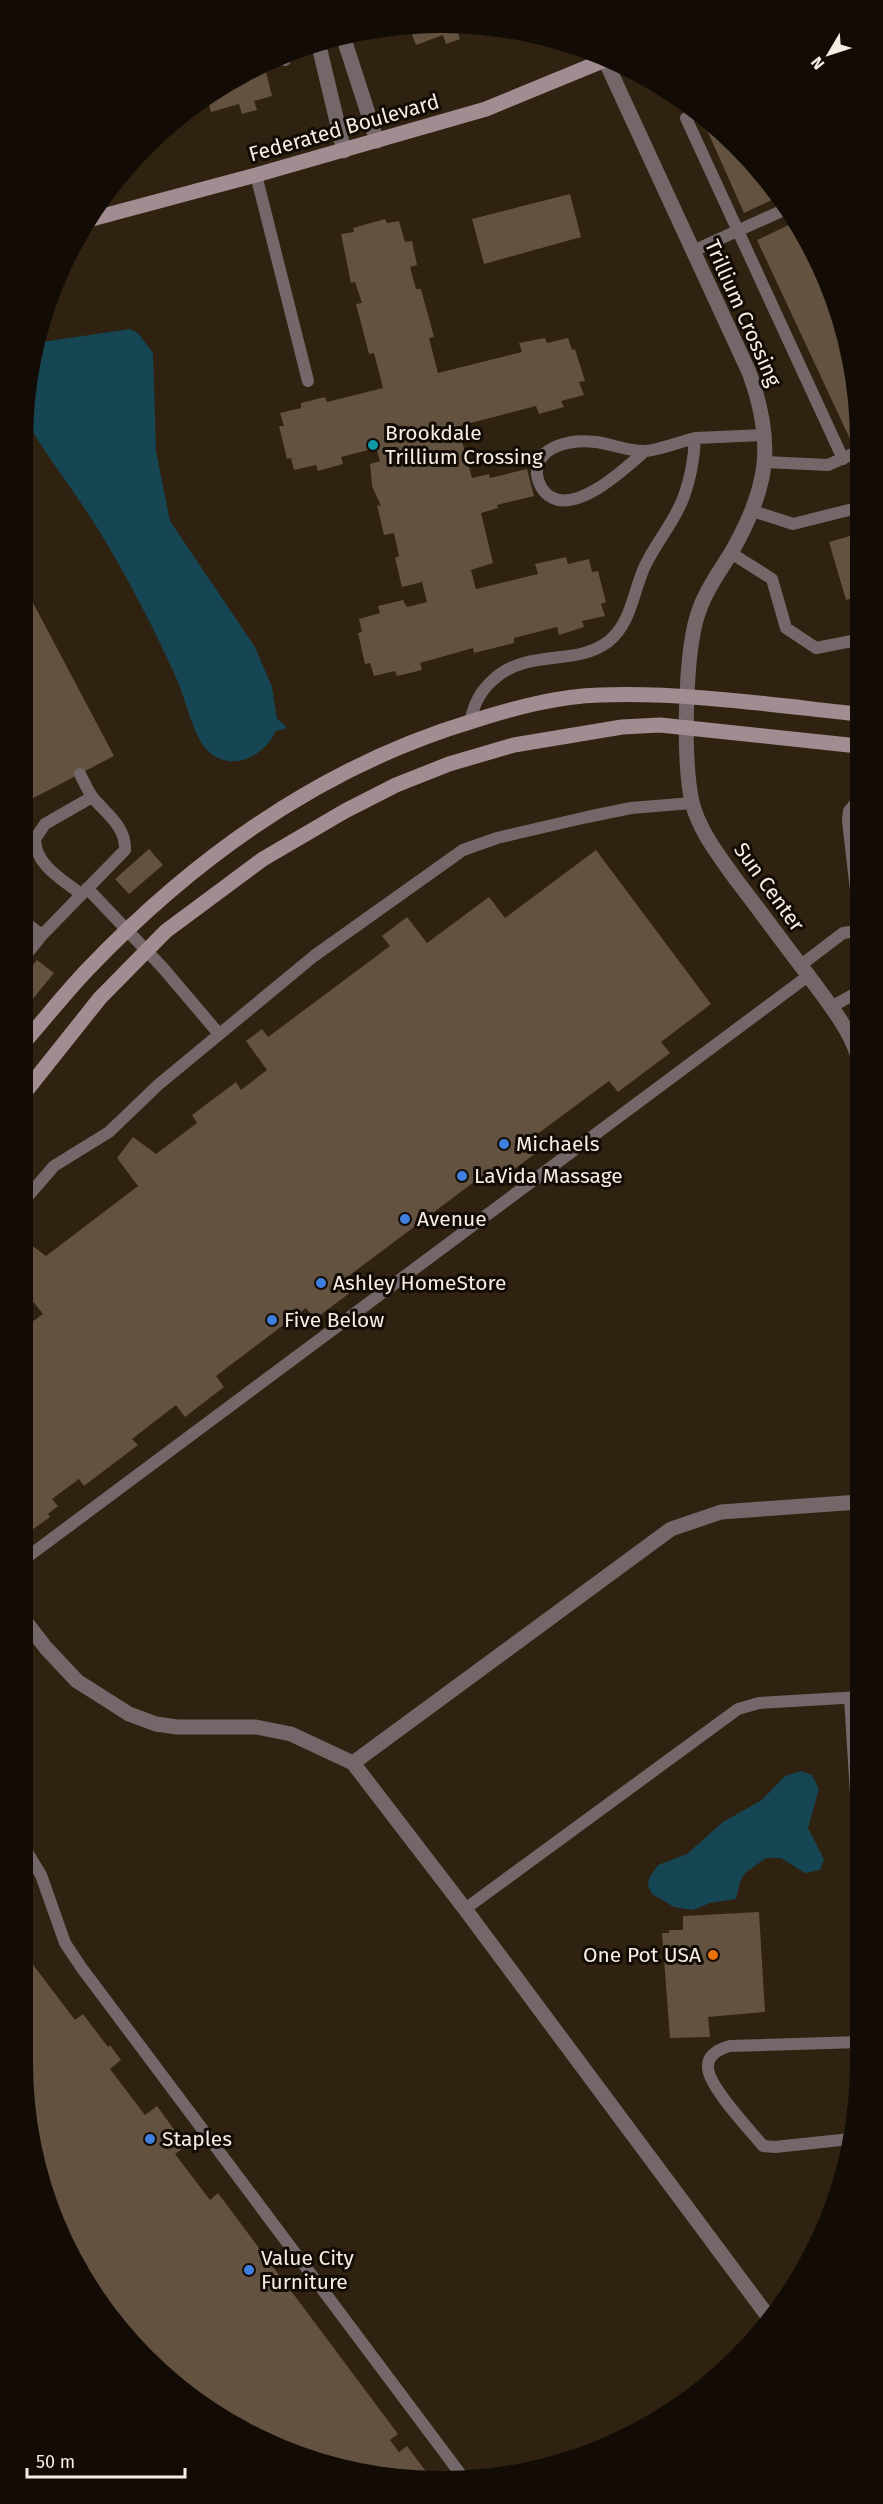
<svg xmlns="http://www.w3.org/2000/svg" width="883" height="2504" font-family="'Fira Sans',sans-serif">
<style>
.water{fill:#164553}
.building{fill:#62523f}
.lines{fill:none;stroke-linecap:round;stroke-linejoin:round}
.lane{stroke:#74676a;stroke-width:12}
.street{stroke:#74676a;stroke-width:15}
.secondary{stroke:#a18d91;stroke-width:15}
.culture-dot{fill:#0f9aa8;stroke:#130c06;stroke-width:2}
.shop-dot{fill:#3f7fe0;stroke:#130c06;stroke-width:2}
.food-dot{fill:#e8710a;stroke:#130c06;stroke-width:2}
.labels{text-anchor:middle;dominant-baseline:central;stroke-width:6;stroke-linejoin:round;paint-order:stroke}
.street-label{font-size:21px;fill:#f7ede2;stroke:#130c06}
.poi-label{font-size:21px;fill:#f7ede2;stroke:#130c06;text-anchor:start}
</style>
<rect width="100%" height="100%" fill="#2f2210"/>
<path class="water" d="M130,329L138,333L153,353L156,451L170,521L255,647L272,687L277,719L286,726L285,729L276,731C265,755 233,773 209,752C194,739 186,701 178,682C155,630 128,578 98,529C75,492 47,457 25,419L35,343Z
M801,1771L812,1775L819,1789L808,1828L824,1859L820,1870L805,1873L781,1858H766L745,1873L740,1882L736,1899L710,1903L693,1910L674,1907L652,1894L648,1886L649,1878L658,1865L687,1854L723,1822L762,1800L785,1776Z"/>
<path class="building" d="M472,24L457,29L460,39L446,44L443,35L416,45L410,29L398,34L395,26Z
M264,64L272,96L254,101L257,110L242,114L239,104L211,112L207,96L232,79Z
M703,121L756,165L778,197L744,213Z
M570,194L581,237L484,264L472,219Z
M385,219L387,223L399,221L405,242L412,241L417,265L410,267L416,289H421L434,337L429,338L438,373L522,352L519,343L545,338L547,343L568,338L572,350L575,349L585,381L579,382L584,395L561,401L564,407L539,414L536,406L452,428L456,442L462,441L472,478L489,474L490,478L527,469L534,496L497,505L498,508L481,513L493,563L471,570L476,589L538,574L535,564L566,557L568,564L589,559L592,572L598,571L606,602L601,604L605,616L582,621L584,627L559,635L557,627L514,638V643L474,653L473,648L420,663L422,670L397,676L395,671L374,676L370,663L365,664L358,633L362,632L359,619L380,613L378,606L403,600L407,607L427,602L422,582L402,587L395,558L399,556L394,533L384,535L377,505L381,506L372,486L370,464L380,461L376,448L341,457L343,464L318,471L316,465L294,470L291,458L287,459L279,426H284L280,413L301,408V403L325,397L327,402L383,388L374,353L369,354L356,304L362,303L355,282L351,283L341,234L354,232L353,228Z
M795,222L817,256L857,386V436L850,439L757,240Z
M857,534V597L846,600L829,542Z
M22,582L114,756L22,804V733L28,730L22,718Z
M149,849L163,865L129,894L115,879Z
M596,850L711,1004L661,1042L670,1053L618,1092L609,1081L536,1135L545,1146L495,1184L486,1173L346,1278L355,1289L315,1319L306,1308L216,1376L224,1387L185,1417L176,1405L132,1439L138,1445L84,1486L79,1479L52,1499L58,1506L48,1514L50,1517L22,1537V1329L43,1314L22,1288V1238L46,1256L138,1186L117,1158L133,1137L156,1154L197,1123L192,1115L236,1082L241,1090L267,1070L246,1041L262,1029L268,1037L390,946L382,936L407,917L427,943L489,897L505,918Z
M37,960L54,973L22,1012V978Z
M22,1873L28,1880L24,1904H22Z
M759,1912L765,2012L708,2017L710,2037L670,2038L662,1933H669V1930H683V1916Z
M28,1958L75,2020L83,2014L108,2047L110,2045L121,2060L110,2069L145,2115L157,2106L186,2146L175,2154L210,2200L218,2193L398,2434L390,2440L399,2452L407,2446L430,2477L426,2479L387,2478L256,2438L186,2395L127,2339L54,2223L30,2144L22,2062V1962Z"/>
<g class="lines">
<path class="lane" d="M284,55L285,60
M694,114L686,118L843,459
M256,175L308,381
M693,251L786,209
M645,451C626,468 578,513 551,497C543,493 538,483 537,475C535,445 573,439 596,442C612,444 630,452 646,451C662,449 679,442 695,438
M765,462L828,465L857,452
M753,511L793,524L857,508
M731,553L772,579L786,628L816,648L857,640
M470,722C474,704 480,691 494,679C528,648 576,667 609,641C631,623 633,593 644,568C655,543 675,522 684,496C691,477 694,458 695,438L765,435
M858,800L849,811L848,821L858,908
M87,888L163,968L219,1034
M81,894C63,880 35,865 35,839L45,824L92,797
M22,920L42,935
M22,960L42,935L125,850C126,827 107,814 94,799C88,792 84,782 80,774
M801,965L843,933L858,931
M831,1007L858,992
M22,1203L54,1166L109,1132L158,1085L314,956L463,850L497,838L587,817L631,808L692,803
M22,1561L808,976
M850,1698L860,1859
M22,1844L41,1875L65,1943L81,1967L465,2480
M465,1909L738,1709L759,1703L860,1697
M850,2139L775,2147L763,2146C750,2130 709,2087 708,2068C707,2055 719,2049 730,2046L860,2042"/>
<path class="street" d="M343,36L377,141
M318,42L344,151
M605,60L749,372C775,443 769,487 731,553C720,571 707,588 700,608C684,648 683,760 692,802C699,831 720,857 737,881C761,912 784,944 808,975C826,1000 848,1026 858,1056
M22,1617L46,1648L77,1681L129,1714L156,1724L177,1727H256L291,1734L353,1763L465,1909L770,2319
M353,1763L671,1529L721,1512L859,1502"/>
<path class="secondary" d="M88,220L256,175L486,109L605,60
M22,1045C44,1020 65,993 88,969C196,856 323,766 473,721C514,708 558,696 600,695C685,692 773,705 858,714
M22,1096L100,998L166,931L263,859L345,811L396,785L449,764L514,745L622,727L660,725L858,746"/>
</g>
<circle class="culture-dot" cx="373" cy="445" r="6"/>
<g class="shop-dot">
<circle cx="504" cy="1144" r="6"/>
<circle cx="462" cy="1176" r="6"/>
<circle cx="405" cy="1219" r="6"/>
<circle cx="321" cy="1283" r="6"/>
<circle cx="272" cy="1320" r="6"/>
<circle cx="150" cy="2139" r="6"/>
<circle cx="249" cy="2270" r="6"/>
</g>
<circle class="food-dot" cx="713" cy="1955" r="6"/>
<g class="labels">
<g class="street-label">
<text transform="translate(344 128) rotate(-16)">Federated Boulevard</text>
<text transform="translate(743 313) rotate(66)">Trillium Crossing</text>
<text transform="translate(769 887) rotate(54)">Sun Center</text>
</g>
<g class="poi-label">
<text x="385" y="433">Brookdale<tspan x="385" dy="24">Trillium Crossing</tspan></text>
<text x="516" y="1144">Michaels</text>
<text x="474" y="1176">LaVida Massage</text>
<text x="417" y="1219">Avenue</text>
<text x="333" y="1283">Ashley HomeStore</text>
<text x="284" y="1320">Five Below</text>
<text x="701" y="1955" text-anchor="end">One Pot USA</text>
<text x="162" y="2139">Staples</text>
<text x="261" y="2258">Value City<tspan x="261" dy="24">Furniture</tspan></text>
</g>
</g>
<path d="M0 0H883V2504H0ZM441 33H442A408 408 0 0 1 850 441V2063A408 408 0 0 1 442 2471H441A408 408 0 0 1 33 2063V441A408 408 0 0 1 441 33Z" fill="#130c06" fill-rule="evenodd"/>
<g transform="translate(829 54) rotate(231)" stroke="#130c06" stroke-width="4.5" paint-order="stroke">
<path d="M0-4.5L10 22L0 15L-10 22Z" fill="#f7ede2"/>
<text y="-9" font-size="16" font-weight="bold" text-anchor="middle" fill="#f7ede2">N</text>
</g>
<path d="M27 2468v9h158v-9" fill="none" stroke="#f7ede2" stroke-width="3"/>
<text x="36" y="2468" font-size="18" fill="#f7ede2" stroke="#130c06" stroke-width="4.5" paint-order="stroke">50 m</text>
</svg>
